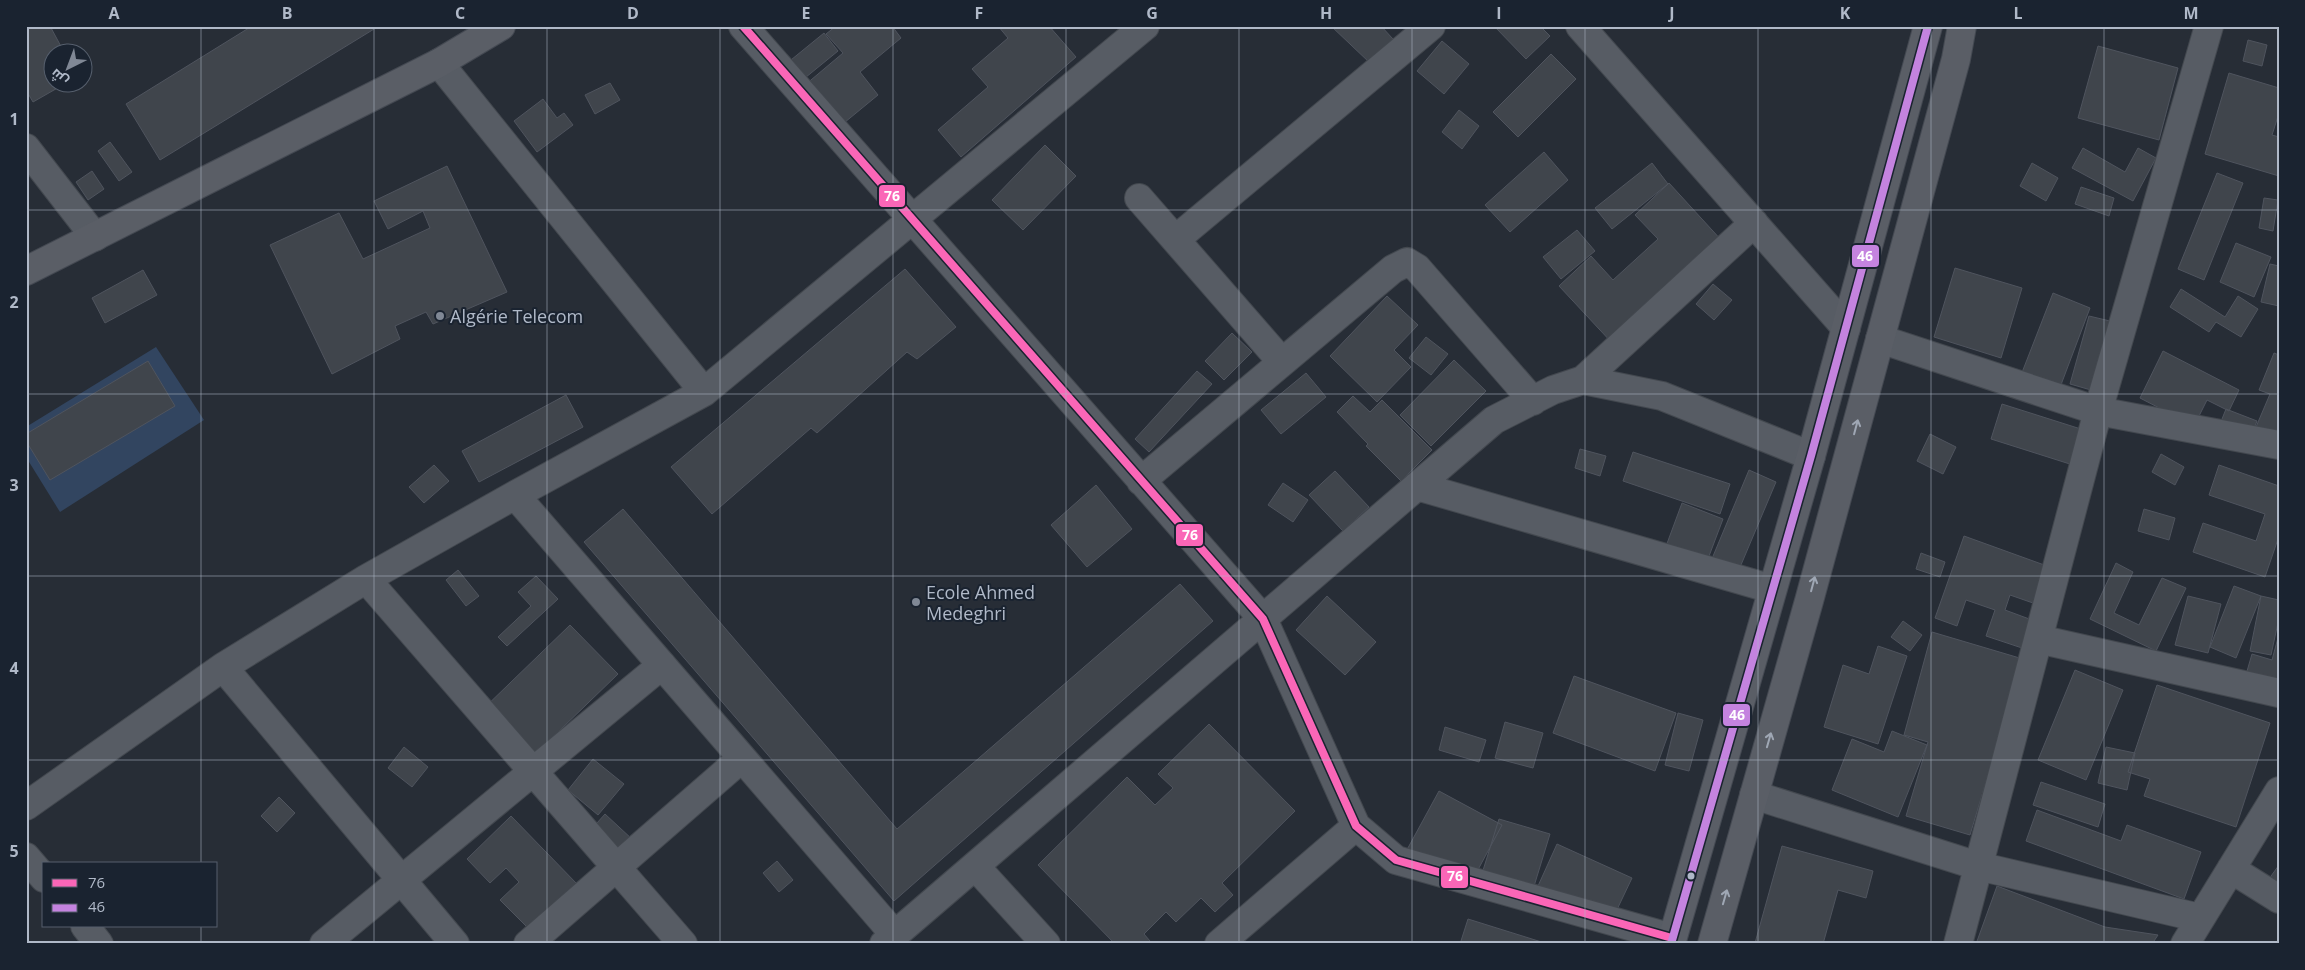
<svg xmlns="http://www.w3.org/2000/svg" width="2305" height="970" font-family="'Open Sans',Cairo,sans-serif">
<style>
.water{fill:#324560}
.building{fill:#40454c;stroke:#4f545e}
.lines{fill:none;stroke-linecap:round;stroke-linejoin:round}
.minor-casing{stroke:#43484f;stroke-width:30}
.major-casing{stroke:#444952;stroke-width:30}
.minor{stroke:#575c64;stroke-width:28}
.major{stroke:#5a5e66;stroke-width:28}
.bus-1-casing{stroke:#1a2330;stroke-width:11}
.bus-2-casing{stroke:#1a2330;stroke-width:11}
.bus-1{stroke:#fa66b7;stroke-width:8}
.bus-2{stroke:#c483df;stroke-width:8}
.oneway{stroke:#9fa7b4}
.grid{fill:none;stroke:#b0b9c8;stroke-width:1;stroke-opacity:0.55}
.poi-dot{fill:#808895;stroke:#1a2330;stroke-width:2}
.bus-dot{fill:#b0b9c8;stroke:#1a2330;stroke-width:2}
.labels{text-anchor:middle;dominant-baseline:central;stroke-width:4;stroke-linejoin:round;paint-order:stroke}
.poi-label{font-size:18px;fill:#b0b9c8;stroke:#1a2330;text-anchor:start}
.line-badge{stroke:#1a2330;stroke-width:2}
.badge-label{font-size:14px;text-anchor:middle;font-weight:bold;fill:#fff}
.neatline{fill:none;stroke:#b0b9c8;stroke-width:2}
.grid-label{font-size:16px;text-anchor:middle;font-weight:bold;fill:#b0b9c8}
</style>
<rect width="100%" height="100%" fill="#272d36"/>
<path class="water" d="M156,347L204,420L60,512L26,457V427Z"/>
<path class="building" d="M29,26H50L64,52H52V82H68L33,102L26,90V28Z
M252,26H379L160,160L126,104Z
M836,26H892L901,38L860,72L878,95L839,127L805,85L843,53L826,34Z
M998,26H1049L1076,57L961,157L938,130L988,87L972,69L1008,38Z
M1331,26H1381L1393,39L1370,63Z
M1494,26H1540L1550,36L1526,59Z
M824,33L838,51L800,82L786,64Z
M2248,40L2267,45L2262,66L2243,61Z
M1442,41L1469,64L1444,94L1417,71Z
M2098,46L2178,68L2159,140L2078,118Z
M1551,54L1576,79L1518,137L1493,112Z
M2229,73L2279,88V113L2272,135L2279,137V176L2205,154Z
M610,83L620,100L595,114L585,95Z
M543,99L557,118L564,113L573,125L537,152L514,121Z
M1459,110L1479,126L1462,149L1442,132Z
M110,142L132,172L119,181L98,151Z
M1045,145L1076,176L1023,230L992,200Z
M2083,148L2125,172L2138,148L2156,158L2133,201L2072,168Z
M1544,152L1568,180L1510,232L1485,205Z
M1652,163L1668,184L1612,229L1595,208Z
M2032,163L2058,178L2046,201L2020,186Z
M447,166L507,292L433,324L426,312L395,326L400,339L332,374L270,245L339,213L363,259L430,228L423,211L388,229L374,201Z
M92,171L104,189L88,200L76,182Z
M2217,173L2243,183L2204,280L2178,269Z
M1669,183L1723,242L1613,344L1559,286L1591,256L1613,280L1658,239L1635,215Z
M2081,187L2114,198L2109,216L2075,204Z
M2264,198L2278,200L2273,231L2259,228Z
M1577,230L1595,251L1561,279L1543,257Z
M2236,243L2271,257L2254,297L2220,282Z
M2270,264L2279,266V306L2261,302Z
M1955,268L2022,288L2001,358L1934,337Z
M905,269L956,327L917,359L907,352L817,433L811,428L712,514L671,467Z
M143,270L157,295L105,323L92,298Z
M1713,284L1732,300L1714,320L1696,304Z
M2181,289L2225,317L2238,296L2258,309L2241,337L2216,322L2209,332L2170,307Z
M2053,293L2090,308L2059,390L2021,375Z
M1387,296L1418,325L1394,350L1411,367L1377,402L1330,356Z
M2089,316L2110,321L2091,390L2070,384Z
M1232,333L1252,352L1224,380L1205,361Z
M1426,337L1448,354L1431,375L1409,358Z
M2163,351L2239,390L2229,411L2207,400L2194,426L2140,398Z
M2274,353L2279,355V445L2253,434L2270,394L2259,390Z
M1454,360L1486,391L1431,446L1400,415Z
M148,361L175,406L50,480L26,441V434Z
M1197,371L1212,384L1149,452L1135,439Z
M1306,373L1326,397L1281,434L1261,410Z
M566,395L583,427L479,482L462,451Z
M1353,396L1370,412L1382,400L1432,450L1401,481L1366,446L1368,444L1337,412Z
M2002,404L2084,430L2073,465L1991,439Z
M2226,409L2257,421L2247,447L2216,434Z
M1930,434L1956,447L1943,474L1917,461Z
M1580,449L1606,456L1600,476L1575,468Z
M1633,452L1730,484L1720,514L1623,481Z
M2161,454L2184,467L2175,485L2152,472Z
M434,465L449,481L424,503L409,487Z
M2219,465L2279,486V536L2265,577L2193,552L2203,523L2256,541L2265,514L2209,495Z
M1749,470L1776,482L1738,572L1711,561Z
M1335,471L1369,507L1343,531L1309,495Z
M1283,483L1308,500L1293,522L1268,505Z
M1096,485L1132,529L1087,567L1051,525Z
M1682,503L1723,519L1703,572L1662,557Z
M623,509L897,829L1180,584L1213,621L894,901L584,542Z
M2144,509L2175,518L2169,540L2138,531Z
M1964,536L2047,566L2033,603L2010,595L2005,610L2032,620L2022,648L1986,636L1995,610L1966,600L1957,626L1935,618Z
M1921,553L1945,562L1940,577L1916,569Z
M2116,563L2133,572L2114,613L2139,625L2162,578L2186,588L2156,651L2090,619Z
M458,570L479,596L466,606L446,580Z
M536,576L558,599L507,646L498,637L531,606L518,592Z
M2234,586L2261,596L2236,658L2210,647Z
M1327,596L1376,642L1345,675L1296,630Z
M2188,596L2221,604L2208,653L2175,645Z
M2261,596L2279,600V618L2271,655L2250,651Z
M1903,621L1922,635L1910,651L1891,637Z
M570,625L618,674L527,762L479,713Z
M1932,632L2023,659L1970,835L1906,816L1928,742L1904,735Z
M2279,634V687L2245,678L2252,654L2272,660Z
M1878,646L1907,656L1878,744L1824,727L1843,665L1869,674Z
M2075,670L2123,690L2086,780L2038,760Z
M1574,676L1676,713L1655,771L1553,733Z
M2157,685L2270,723L2236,827L2144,796L2150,779L2128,772Z
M1678,713L1703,720L1689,771L1665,765Z
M1505,722L1543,733L1533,768L1495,758Z
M1209,724L1295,811L1222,883L1233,895L1215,912L1201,898L1176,922L1166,912L1144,934L1150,941L1147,944H1115L1038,865L1127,777L1155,805L1173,788L1158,774Z
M1445,727L1486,740L1479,762L1439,750Z
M1892,731L1927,745L1898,817L1832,790L1852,739L1884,752Z
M404,747L428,767L412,787L388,768Z
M2106,747L2135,753L2127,790L2098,783Z
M593,759L624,784L598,815L568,790Z
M2041,782L2105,804L2098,827L2033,805Z
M1439,791L1502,825L1466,892L1403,857Z
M279,797L295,813L277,832L261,816Z
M2037,810L2121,841L2127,825L2201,852L2184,899L2026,841Z
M605,814L633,840L607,867L580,842Z
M511,816L578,885L530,930L500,900L519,882L506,868L490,883L467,859Z
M1499,819L1550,834L1531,896L1480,880Z
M1557,844L1632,878L1612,920L1538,886Z
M1782,846L1873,871L1866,898L1838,890L1823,944L1755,943Z
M777,861L793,880L779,892L763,873Z
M2279,865V892L2266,883Z
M1997,886L2105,927L2158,935L2152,944H1976Z
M1468,919L1548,944H1460Z"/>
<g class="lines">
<g class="minor-casing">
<path id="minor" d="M743,26L1263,619L1356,826L1396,860L1672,938
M1580,26L1846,328
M439,63L704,392
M26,148L95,237
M1139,198L1282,362
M1176,239L1431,26
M1880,339L2098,411L2279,445
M1583,380L1754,223
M1141,481L1393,269L1407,262L1417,268L1533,401
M1417,486L1772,589
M515,495L895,935
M366,579L683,944
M2038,639L2279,693
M223,667L455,944
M1754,795L1978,866L2200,918
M26,806L223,667L366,579L515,495L704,392L1145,26
M26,857L44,878
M975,866L1046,944
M2231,869L2279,899
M85,926L99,944
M324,944L662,665
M528,944L742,758
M884,944L1494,420L1553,390L1583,380L1662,396L1811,456
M1219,944L1356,826
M1958,944L2098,411L2209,26
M2185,944L2279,791"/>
</g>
<g class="major-casing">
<path id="major" d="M26,271L439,63L501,26
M1671,944L1811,456L1928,26
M1712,944L1809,601L1956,59L1962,26"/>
</g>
<use href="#minor" class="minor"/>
<use href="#major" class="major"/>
<g class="bus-1-casing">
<path id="bus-1" d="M743,26L1263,619L1356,826L1396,860L1672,938"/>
</g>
<g class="bus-2-casing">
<path id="bus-2" d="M1671,944L1811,456L1928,26"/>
</g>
<use href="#bus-1" class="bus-1"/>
<use href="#bus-2" class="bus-2"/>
</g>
<defs><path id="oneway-shaft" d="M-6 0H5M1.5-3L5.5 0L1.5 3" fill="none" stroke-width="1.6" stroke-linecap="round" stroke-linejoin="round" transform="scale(1.25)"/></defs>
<g class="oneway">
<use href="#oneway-shaft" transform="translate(1856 427) rotate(-75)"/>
<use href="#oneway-shaft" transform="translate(1813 584) rotate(-75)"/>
<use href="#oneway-shaft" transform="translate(1769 740) rotate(-74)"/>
<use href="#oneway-shaft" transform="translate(1725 897) rotate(-74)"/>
</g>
<path class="grid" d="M201,26V864M374,26V944M547,26V944M720,26V944M893,26V944M1066,26V944M1239,26V944M1412,26V944M1585,26V944M1758,26V944M1931,26V944M2104,26V944M26,210H2279M26,394H2279M26,576H2279M26,760H2279M201,926V944"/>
<g class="poi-dot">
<circle cx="440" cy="316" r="5"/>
<circle cx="916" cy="602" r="5"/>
</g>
<circle class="bus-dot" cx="1691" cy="876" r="4.5"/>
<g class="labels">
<g class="poi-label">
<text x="450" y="316">Algérie Telecom</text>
<text x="926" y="592">Ecole Ahmed<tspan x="926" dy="21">Medeghri</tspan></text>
</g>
</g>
<g class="line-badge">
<rect x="878" y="184" width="28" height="24" rx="5" fill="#fa66b7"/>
<rect x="1851" y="244" width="29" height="24" rx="5" fill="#c483df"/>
<rect x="1175" y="523" width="29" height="24" rx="5" fill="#fa66b7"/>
<rect x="1722" y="703" width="29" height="24" rx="5" fill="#c483df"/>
<rect x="1440" y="865" width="29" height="24" rx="5" fill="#fa66b7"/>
</g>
<g class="badge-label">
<text x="892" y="201">76</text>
<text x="1865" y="261">46</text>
<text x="1190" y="540">76</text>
<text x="1737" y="720">46</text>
<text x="1455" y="881">76</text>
</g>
<rect width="2305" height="970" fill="none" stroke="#1a2330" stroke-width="55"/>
<rect x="42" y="862" width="175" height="65" fill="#1a2330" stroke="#565f6d"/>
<rect x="52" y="879" width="25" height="8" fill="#fa66b7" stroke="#565f6d"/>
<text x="88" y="888" font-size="15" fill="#b0b9c8">76</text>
<rect x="52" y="904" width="25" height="8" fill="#c483df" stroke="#565f6d"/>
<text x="88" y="912" font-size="15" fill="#b0b9c8">46</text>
<g transform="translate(68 68) rotate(222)"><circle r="24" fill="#1a2330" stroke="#565f6d"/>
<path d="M0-4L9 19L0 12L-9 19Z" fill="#808895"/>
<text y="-8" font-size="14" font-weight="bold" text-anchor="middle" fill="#b0b9c8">ش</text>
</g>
<rect x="28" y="28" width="2250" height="914" class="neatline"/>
<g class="grid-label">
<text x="114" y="19">A</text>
<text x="287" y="19">B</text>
<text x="460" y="19">C</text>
<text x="633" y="19">D</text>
<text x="806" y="19">E</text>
<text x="979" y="19">F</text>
<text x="1152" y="19">G</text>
<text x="1326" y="19">H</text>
<text x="1499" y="19">I</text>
<text x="1672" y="19">J</text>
<text x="1845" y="19">K</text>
<text x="2018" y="19">L</text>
<text x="2191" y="19">M</text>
<text x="14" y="125">1</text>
<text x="14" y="308">2</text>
<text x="14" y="491">3</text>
<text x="14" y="674">4</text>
<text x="14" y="857">5</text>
</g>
</svg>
